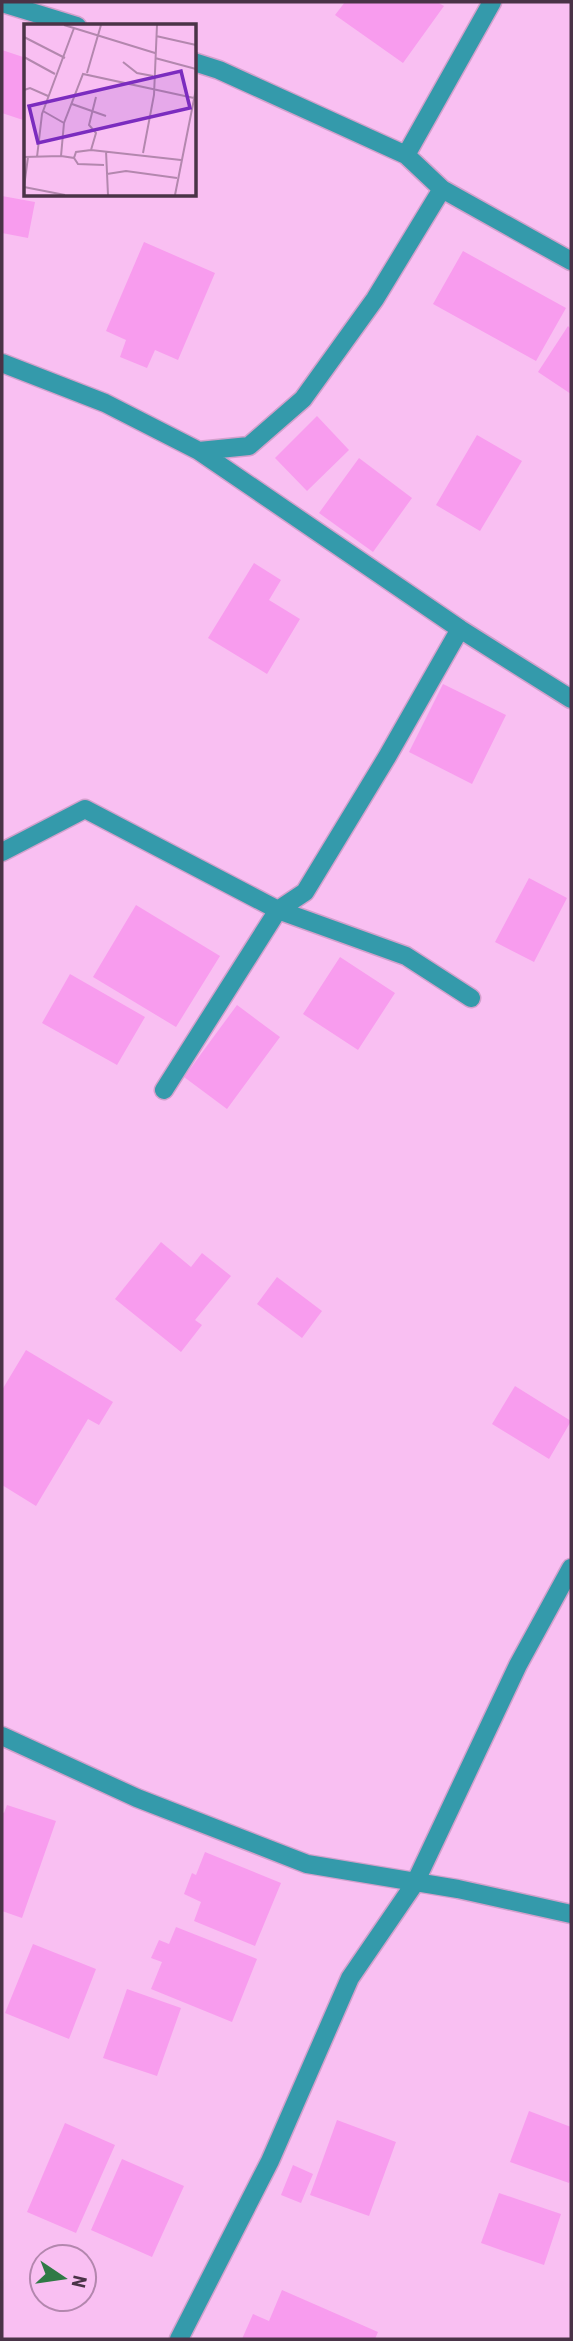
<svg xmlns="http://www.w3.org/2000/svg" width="573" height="2341" font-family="'Roboto Condensed',sans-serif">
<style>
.building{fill:#f89cee}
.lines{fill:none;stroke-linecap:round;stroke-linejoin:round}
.minor-casing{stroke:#d2a0cc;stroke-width:21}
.minor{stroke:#349aab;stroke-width:18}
.inset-road{fill:none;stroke:#b387ae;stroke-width:2}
.view{fill:#7b2cbf;fill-opacity:0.15;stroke:#7b2cbf;stroke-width:3.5}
.inset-edge{fill:none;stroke:#4a3347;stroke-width:3.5}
</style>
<rect width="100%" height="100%" fill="#f9bff2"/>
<path class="building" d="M345,2H437L444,6L403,63L335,15Z
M2,50L26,58V109L23,120L2,113Z
M2,196L35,202L28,238L2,233Z
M144,242L215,273L178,360L155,350L147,368L120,357L126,340L106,331Z
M463,251L566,308L536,361L433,304Z
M568,326L571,329V394L538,372Z
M317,416L349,450L307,491L275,458Z
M477,435L522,461L480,531L436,505Z
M359,458L412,498L373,552L319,513Z
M254,563L281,580L269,600L300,619L267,674L208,638Z
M443,684L506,715L472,784L409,752Z
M529,878L567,898L534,962L495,942Z
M136,905L220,956L176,1027L93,977Z
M340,957L395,993L358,1050L303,1014Z
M70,974L145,1017L117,1065L42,1023Z
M237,1005L280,1037L227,1109L184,1077Z
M161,1242L191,1267L202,1253L231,1276L195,1320L202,1325L181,1352L115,1299Z
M277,1277L322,1311L302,1338L257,1304Z
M26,1350L113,1402L99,1425L88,1419L36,1506L2,1485V1390Z
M515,1386L571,1421L549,1459L492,1424Z
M7,1805L56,1821L22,1918L2,1911V1812L4,1813Z
M205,1852L281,1883L255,1946L194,1921L201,1902L184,1894L192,1873L196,1875Z
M176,1927L257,1959L232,2022L151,1989L162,1962L151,1958L159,1940L169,1944Z
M33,1944L96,1969L69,2039L5,2013Z
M127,1989L181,2008L157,2076L103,2058Z
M529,2111L571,2127V2178L569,2183L510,2162Z
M337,2120L396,2142L369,2216L310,2195Z
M65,2123L115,2145L76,2233L27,2212Z
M122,2159L184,2186L152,2257L91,2230Z
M293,2165L313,2174L301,2203L281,2195Z
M499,2193L561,2214L544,2265L481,2243Z
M282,2290L378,2332L375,2339H242L253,2314L269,2321Z"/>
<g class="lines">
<g class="minor-casing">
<path id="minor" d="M2,3L77,26
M194,62L219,70L406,155L442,189L571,261
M406,155L492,2
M2,363L105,403L199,451L460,629L571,699
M199,451L249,446L303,399L375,299L442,189
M2,852L85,809L278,910L406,956L471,998
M164,1090L278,910L305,892L387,757L460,629
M2,1736L137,1798L307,1864L458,1889L571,1914
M179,2339L270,2161L350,1978L415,1883L518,1665L571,1568"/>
</g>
<use href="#minor" class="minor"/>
</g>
<g transform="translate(24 24)">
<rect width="172" height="172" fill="#f9bff2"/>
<path class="inset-road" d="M40,1L131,29M132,12L172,21M0,13L41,34M0,33L31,50M131,34L172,45M99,38L113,49L129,52M63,49L77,1M0,66L6,64L24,72M48,80L82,92M19,87L40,99M67,126L72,109L65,101L72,73M82,127L84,171M119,129L130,71L133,1M37,132L40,99L59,50L170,74M0,133L37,132L50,134L54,140L80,141M13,133L18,90L50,4M50,134L52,128L67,126L157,136M83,150L102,147L153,154M0,163L41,171M0,163L4,133M151,171L172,65"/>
<path class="view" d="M157,47L166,84L14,119L5,82Z"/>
<rect width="172" height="172" class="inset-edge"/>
</g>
<rect width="573" height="2341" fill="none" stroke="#4a3347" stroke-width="7"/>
<g transform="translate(63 2278) rotate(103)"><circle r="33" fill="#f9bff2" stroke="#b387ae" stroke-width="2"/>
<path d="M0-5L12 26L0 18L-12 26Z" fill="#307946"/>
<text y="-10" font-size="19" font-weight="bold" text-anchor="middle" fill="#4a3347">N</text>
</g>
</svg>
